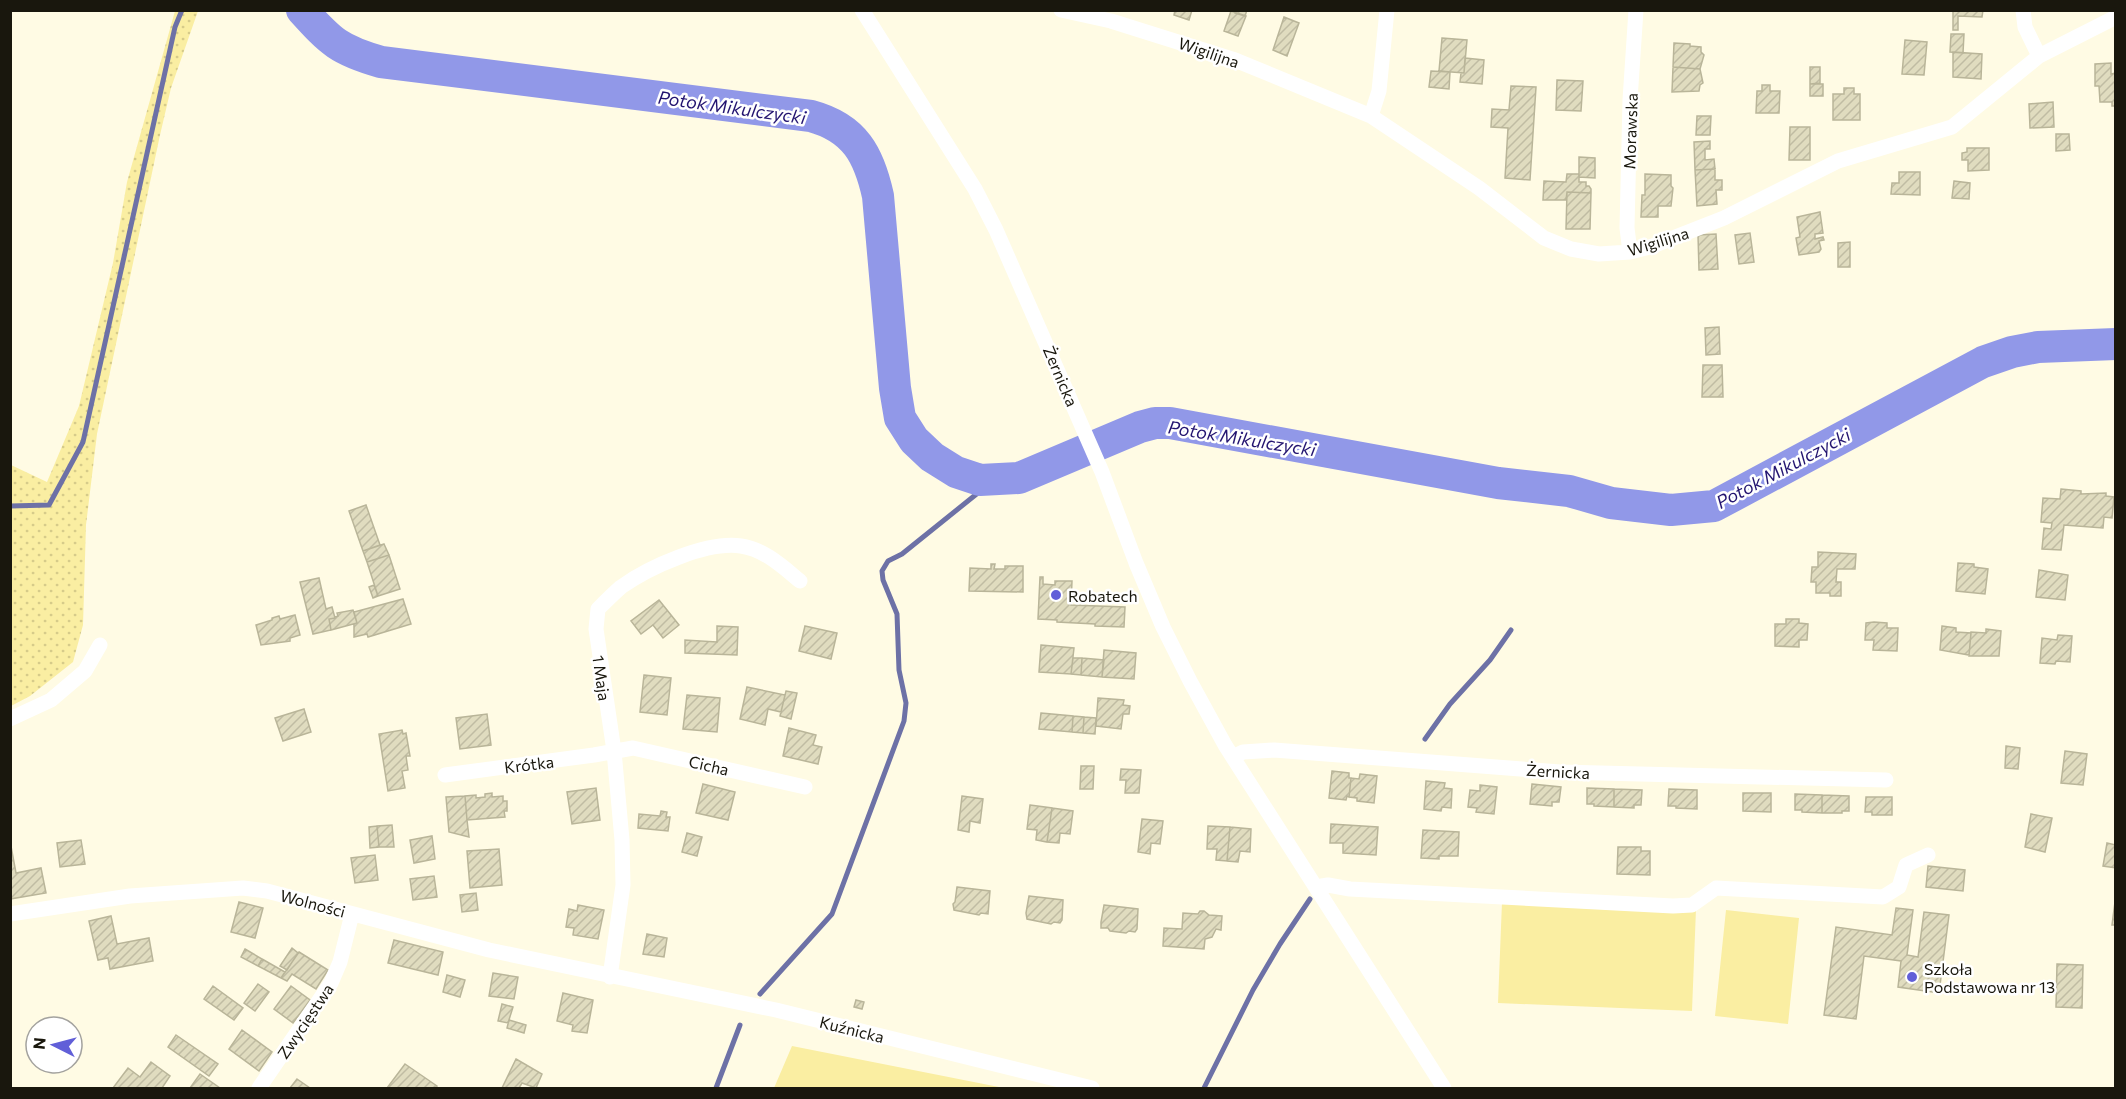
<svg xmlns="http://www.w3.org/2000/svg" width="2126" height="1099" font-family="Commissioner,sans-serif">
<style>
.grass{fill:url(#grass-dots)}
.garden{fill:#faeea2}
.lines{fill:none;stroke-linecap:round;stroke-linejoin:round}
.stream{stroke:#6d71a6;stroke-width:5}
.river{stroke:#9198e8;stroke-width:32}
.building{fill:url(#building-hatch);stroke:#b9b599;stroke-width:1.5}
.minor{stroke:#fff;stroke-width:15}
.poi-dot{fill:#615fd8;stroke:#fff;stroke-width:2}
.labels{text-anchor:middle;dominant-baseline:central;stroke-width:5;stroke-linejoin:round;paint-order:stroke}
.street-label{font-size:16px;fill:#19170d;stroke:#fff}
.poi-label{font-size:16px;fill:#19170d;stroke:#fff;text-anchor:start}
.water-label{font-size:18px;font-style:italic;fill:#231470;stroke:#fff}
</style>
<defs>
<pattern id="grass-dots" width="8" height="8" patternUnits="userSpaceOnUse" patternTransform="scale(1.5)"><rect width="8" height="8" fill="#faeea2"/><path d="M2 2h.1M6 6h.1" fill="none" stroke="#d6cb8a" stroke-width="1.8" stroke-linecap="round"/></pattern>
<pattern id="building-hatch" width="6" height="6" patternUnits="userSpaceOnUse" patternTransform="scale(1.5)"><rect width="6" height="6" fill="#e0dcbf"/><path d="M-1 1l2-2M0 6l6-6M5 7l2-2" fill="none" stroke="#c0bca3"/></pattern>
</defs>
<rect width="100%" height="100%" fill="#fffbe4"/>
<path class="grass" d="M175,11H198L171,88L160,135L97,434L86,525L83,625L73,662L30,696L11,706V465L47,482L79,406L113,263L127,182Z"/>
<path class="garden" d="M1502,902L1696,909L1692,1011L1498,1003Z
M1726,910L1799,918L1788,1024L1715,1016Z
M792,1046L1004,1088H774Z"/>
<g class="lines">
<path class="stream" d="M10,506L49,505L83,442L175,27L182,10
M1425,739L1450,704L1490,660L1511,630
M760,994L832,914L904,721L906,703L899,670L897,614L883,580L882,571L888,561L902,554L994,480
M716,1088L740,1025
M1204,1088L1253,990L1280,944L1310,899"/>
<path class="river" d="M302,10C331,42 339,50 381,62L811,116C855,128 869,155 878,196L895,388L900,418L914,440L932,457L956,472L980,480L1019,478L1140,427L1155,423H1170L1498,483L1569,491L1611,503L1671,510L1714,506L1983,362L2012,352L2038,347L2116,344"/>
</g>
<path class="building" d="M1175,10H1192L1189,20L1174,15Z
M1236,10H1247L1245,16L1235,13Z
M1953,10H1983L1982,17L1958,16V30H1953Z
M1231,11L1246,16L1238,36L1224,31Z
M1284,17L1299,23L1287,56L1273,50Z
M1951,34H1964L1963,53L1950,52Z
M1442,38L1467,40L1464,73L1439,71Z
M1905,40L1927,42L1924,75L1902,74Z
M1674,43L1690,44V46L1701,47V52L1704,55L1700,69L1673,67Z
M1953,52L1982,54L1981,79L1953,77Z
M1465,58L1484,60L1482,84L1460,82L1461,73H1464Z
M2111,63V74L2116,73V106H2112V102H2100L2099,86H2095V64Z
M1673,67L1700,69L1703,83L1700,85L1699,91L1672,92Z
M1810,67H1820V83L1810,84Z
M1431,71L1450,72L1449,89L1429,87Z
M1557,80L1583,81L1581,111L1556,110Z
M1810,84H1823V96H1810Z
M1762,85H1770V91H1780L1779,113H1756L1757,91H1762Z
M1511,86L1536,87L1530,180L1505,178L1508,128L1491,127L1492,109L1509,110Z
M1844,88H1854V94H1860V120H1833V94H1844Z
M2053,102L2054,127L2030,128L2029,104Z
M1697,116H1711L1710,135H1696Z
M1790,127H1810V160H1789Z
M2056,134H2069L2070,150L2056,151Z
M1710,141V149H1705V160L1714,159L1715,169L1695,170L1694,142Z
M1967,148H1989V170L1968,171V160H1962V153L1967,152Z
M1579,157L1595,158V178L1579,177Z
M1715,169V180H1722V190H1716L1717,204L1697,206L1695,170Z
M1899,172H1920V195L1891,194L1892,183H1899Z
M1567,174H1579V182H1586V186H1589L1591,189V193L1567,192L1566,200H1543L1544,181L1566,182Z
M1645,174L1671,175V186L1673,188L1671,206H1658V217H1641L1642,195H1645Z
M1954,181L1970,183L1969,199L1952,198Z
M1567,192L1591,193L1590,229H1566Z
M1820,212L1823,233L1815,234V239L1823,237L1824,240L1819,241L1821,249L1819,252L1799,255L1796,238L1800,237L1797,217Z
M1750,233L1754,262L1739,264L1735,235Z
M1716,234L1718,269L1699,270L1698,235Z
M1850,242V267H1838V243Z
M1719,327L1720,354L1706,355L1705,328Z
M1703,365H1722L1723,397H1702Z
M2061,489L2081,491V494L2106,493V496L2114,497L2112,518L2104,517L2103,528L2064,525L2061,550L2042,549L2044,528L2051,529L2052,523L2041,522L2043,498L2060,499Z
M366,505L380,545L363,551L349,511Z
M384,544L389,555L367,562L363,551Z
M1818,552L1856,554L1855,569H1837L1836,582H1841V596H1830V593H1816V582H1811L1812,567H1818Z
M389,555L400,589L378,596L367,562Z
M1958,563L1974,564V567L1988,569L1985,594L1956,591Z
M991,564H995L994,569H1005V566H1023V592L969,591L970,568L991,569Z
M2039,570L2068,575L2065,600L2036,597Z
M1040,577H1043V584L1055,585V581H1072L1071,605L1125,607L1124,627L1095,626V624L1057,622V620L1038,619Z
M319,578L326,609L332,607L335,618L329,619L331,630L313,634L300,582Z
M374,585L378,596L373,598L369,587Z
M403,599L411,624L368,637L367,634L354,637V624L357,623L354,612Z
M659,600L679,625L663,638L653,625L641,634L631,621Z
M353,610L357,623L331,630L329,619L335,618V617L338,616L337,613Z
M295,615L300,635L290,638V641L261,645L256,625L272,620V618L279,616L280,619Z
M1786,619H1799V623L1808,624L1807,640H1799V647L1775,646V624H1786Z
M1874,622L1887,623V628H1898L1897,651L1873,650L1874,640H1865L1866,623Z
M717,626L738,627L737,655L685,653V640L717,642Z
M805,626L837,633L831,659L799,651Z
M1942,626L1956,628V632L1971,633L1969,655L1940,650Z
M1986,629L2001,631L1999,656H1969L1971,632L1986,633Z
M2058,635L2072,636L2070,662L2056,661L2055,664L2040,663L2042,638L2057,640Z
M1041,645L1074,648L1071,674L1039,672Z
M1104,650L1136,653L1134,679L1102,677Z
M1073,658H1082L1081,675L1071,674Z
M1082,658L1104,660L1102,677L1081,675Z
M644,675L671,678L667,715L640,712Z
M747,687L785,695L781,712L768,709L765,725L740,719Z
M786,691L797,693L791,719L780,716Z
M687,695L720,698L717,732L683,729Z
M1098,698L1124,700L1123,705L1130,706L1129,714H1123L1121,729L1096,726Z
M304,709L311,732L283,741L275,718Z
M1041,713L1073,716L1072,732L1039,729Z
M487,714L491,745L460,749L456,718Z
M1073,716L1084,717L1083,733L1072,732Z
M1084,717L1096,718L1095,734L1083,733Z
M789,728L816,735L813,745L822,747L818,764L783,756Z
M402,730L403,734L406,733L410,756H406L408,770L402,771L405,788L388,791L379,734Z
M2006,746L2020,748L2018,769L2005,768Z
M2065,751L2087,754L2083,785L2061,783Z
M1081,766H1094L1093,789H1080Z
M1121,769L1141,770L1139,793H1125L1126,780H1120Z
M1332,771L1349,773V778H1351L1349,797L1347,796L1346,800L1329,798Z
M1360,774L1377,776L1374,803L1357,801V798L1349,797L1351,778L1359,779Z
M1426,781L1445,783L1444,788L1452,789L1451,808L1442,807L1441,811L1424,809Z
M703,784L735,792L728,820L696,813Z
M1532,784L1561,787L1559,802H1552V806L1530,804Z
M1480,785L1497,787L1494,814L1476,812L1477,808L1468,807L1470,790L1480,791Z
M596,788L600,820L572,824L567,792Z
M1587,788L1614,789V807L1594,806V804H1587Z
M1614,789L1642,790L1641,805H1634V808L1614,807Z
M1669,789L1697,790V809L1676,808V806H1668Z
M492,793V797L503,796V801H507V811H504L505,817L467,820L465,796L476,795V798L485,797V794Z
M1743,793H1771V812L1743,811Z
M1795,794L1822,795V813L1802,812V810H1795Z
M1822,795L1849,796V811H1842V813H1822Z
M465,796L467,820L469,837L449,832L446,797Z
M962,796L983,799L980,823L970,821L969,832L958,830Z
M1866,797H1892V815H1872V812H1865Z
M1030,805L1052,808L1047,842L1036,840L1037,830L1027,829Z
M1052,808L1073,811L1070,834L1060,833L1059,843L1047,842Z
M661,811L667,812L666,817H670L668,831L638,828L639,814L660,816Z
M2031,814L2052,818L2045,852L2025,847Z
M1142,819L1163,821L1160,844L1151,843L1150,854L1138,852Z
M1331,824L1378,827L1376,855L1343,853V843H1330Z
M392,825L394,847H379L377,826Z
M377,826L379,847L370,848L369,827Z
M1208,826L1230,827L1227,861L1216,860L1217,849H1207Z
M1230,827L1251,829L1250,852L1240,851L1238,862L1227,861Z
M1423,830L1459,832L1458,856H1439V859L1421,858Z
M687,833L702,837L697,856L682,852Z
M432,836L435,859L414,863L410,840Z
M81,840L85,864L60,867L57,843Z
M10,841L16,873L41,868L46,893L10,899Z
M2107,843L2116,845V868L2103,866Z
M1618,847H1641V851H1650V875L1617,874Z
M499,849L502,885L470,888L467,851Z
M375,855L378,880L355,883L351,858Z
M1928,866L1965,870L1963,891L1926,887Z
M434,876L437,897L413,900L410,879Z
M957,887L990,891L988,914L981,913L979,915L954,910L953,904L955,902Z
M476,893L478,910L462,912L460,895Z
M1029,896L1063,900L1062,920L1060,923L1054,922L1051,924L1027,919L1026,913Z
M239,902L263,908L255,938L231,932Z
M2115,902H2116V925H2112Z
M578,905L604,910L598,939L573,935L574,928L566,927L569,909L577,911Z
M1104,905L1138,909L1137,929L1135,932L1129,931L1126,933L1110,931L1108,928H1101V922Z
M1896,908L1913,910L1907,955L1918,957L1924,912L1949,915L1939,993L1898,987L1901,961L1864,956L1856,1019L1824,1015L1836,927L1892,935Z
M1200,911H1204L1209,915L1222,916L1221,930L1216,929L1212,937L1205,939L1204,949L1163,946L1164,928L1182,929L1183,913L1198,914Z
M111,916L117,944L149,938L153,961L110,969L108,958L98,960L89,921Z
M647,934L667,938L664,957L643,954Z
M394,940L443,952L438,975L388,963Z
M292,948L298,953L287,970L280,966Z
M245,949L262,959L258,966L241,957Z
M299,952L328,970L316,989L292,974L287,981L281,978Z
M262,959L285,972L281,978L258,966Z
M2057,964L2083,965L2082,1008L2056,1007Z
M493,973L518,977L514,999L489,996Z
M447,975L465,980L460,997L443,992Z
M258,984L269,992L255,1011L244,1003Z
M213,986L243,1008L234,1020L204,999Z
M291,986L310,1000L293,1023L274,1009Z
M563,993L593,1000L587,1033L572,1031L573,1025L557,1021Z
M856,1000L864,1002L862,1009L854,1007Z
M502,1004L513,1007L508,1023L498,1021Z
M509,1020L526,1025L524,1033L507,1028Z
M242,1030L272,1052L259,1071L229,1049Z
M176,1035L218,1064L209,1076L168,1047Z
M516,1059L542,1074L536,1088L522,1083L519,1088H502Z
M151,1062L170,1076L162,1088H113L128,1068L140,1077Z
M405,1064L437,1086L435,1088H387Z
M200,1074L220,1088H190Z
M297,1079L310,1088H290Z"/>
<g class="lines">
<path class="minor" d="M862,10L975,189L996,230L1102,472L1136,563L1163,627L1190,681L1225,745L1444,1088
M1061,10L1111,21L1235,60L1371,116L1479,188L1544,238L1571,249L1599,254L1630,252L1650,247L1724,218L1838,161L1952,127L2039,56L2116,17
M2023,10L2025,27L2039,56
M1371,116L1379,91L1387,10
M1630,252L1627,228L1630,100L1636,10
M10,719L51,700L85,671L100,645
M1233,757L1243,752L1274,750L1560,772L1886,780
M445,775L594,755L633,748L805,787
M1316,887L1328,885L1350,889L1673,906L1692,905L1716,888L1883,897L1899,887L1906,865L1928,855
M10,914L130,896L243,888L267,891L489,950L776,1010L1092,1088
M610,977L623,885L622,840L614,751L596,629L598,609C605,602 613,594 621,587C649,567 707,541 741,546C764,549 783,567 800,581
M259,1088L331,983L340,962L352,914"/>
</g>
<g class="poi-dot">
<circle cx="1056" cy="595" r="6"/>
<circle cx="1912" cy="977" r="6"/>
</g>
<g class="labels">
<g class="street-label">
<text transform="translate(1209 52) rotate(19)">Wigilijna</text>
<text transform="translate(1630 131) rotate(-88)">Morawska</text>
<text transform="translate(1658 241) rotate(-17)">Wigilijna</text>
<text transform="translate(1061 376) rotate(67)">Żernicka</text>
<text transform="translate(602 678) rotate(82)">1 Maja</text>
<text transform="translate(529 764) rotate(-7)">Krótka</text>
<text transform="translate(709 765) rotate(13)">Cicha</text>
<text transform="translate(1558 771) rotate(3)">Żernicka</text>
<text transform="translate(313 903) rotate(15)">Wolności</text>
<text transform="translate(305 1021) rotate(-56)">Zwycięstwa</text>
<text transform="translate(852 1029) rotate(14)">Kuźnicka</text>
</g>
<g class="poi-label">
<text x="1068" y="595">Robatech</text>
<text x="1924" y="968">Szkoła<tspan x="1924" dy="18">Podstawowa nr 13</tspan></text>
</g>
<g class="water-label">
<text transform="translate(732 107) rotate(8)">Potok Mikulczycki</text>
<text transform="translate(1242 438) rotate(9)">Potok Mikulczycki</text>
<text transform="translate(1783 468) rotate(-28)">Potok Mikulczycki</text>
</g>
</g>
<rect width="2126" height="1099" fill="none" stroke="#19170d" stroke-width="24"/>
<g transform="translate(54 1045) rotate(276)"><circle r="28" fill="#ffffff" stroke="#a3a29e" stroke-width="1.5"/>
<path d="M0-4.5L10 22L0 15L-10 22Z" fill="#615fd8"/>
<text y="-9" font-size="16" font-weight="bold" text-anchor="middle" fill="#19170d">N</text>
</g>
</svg>
